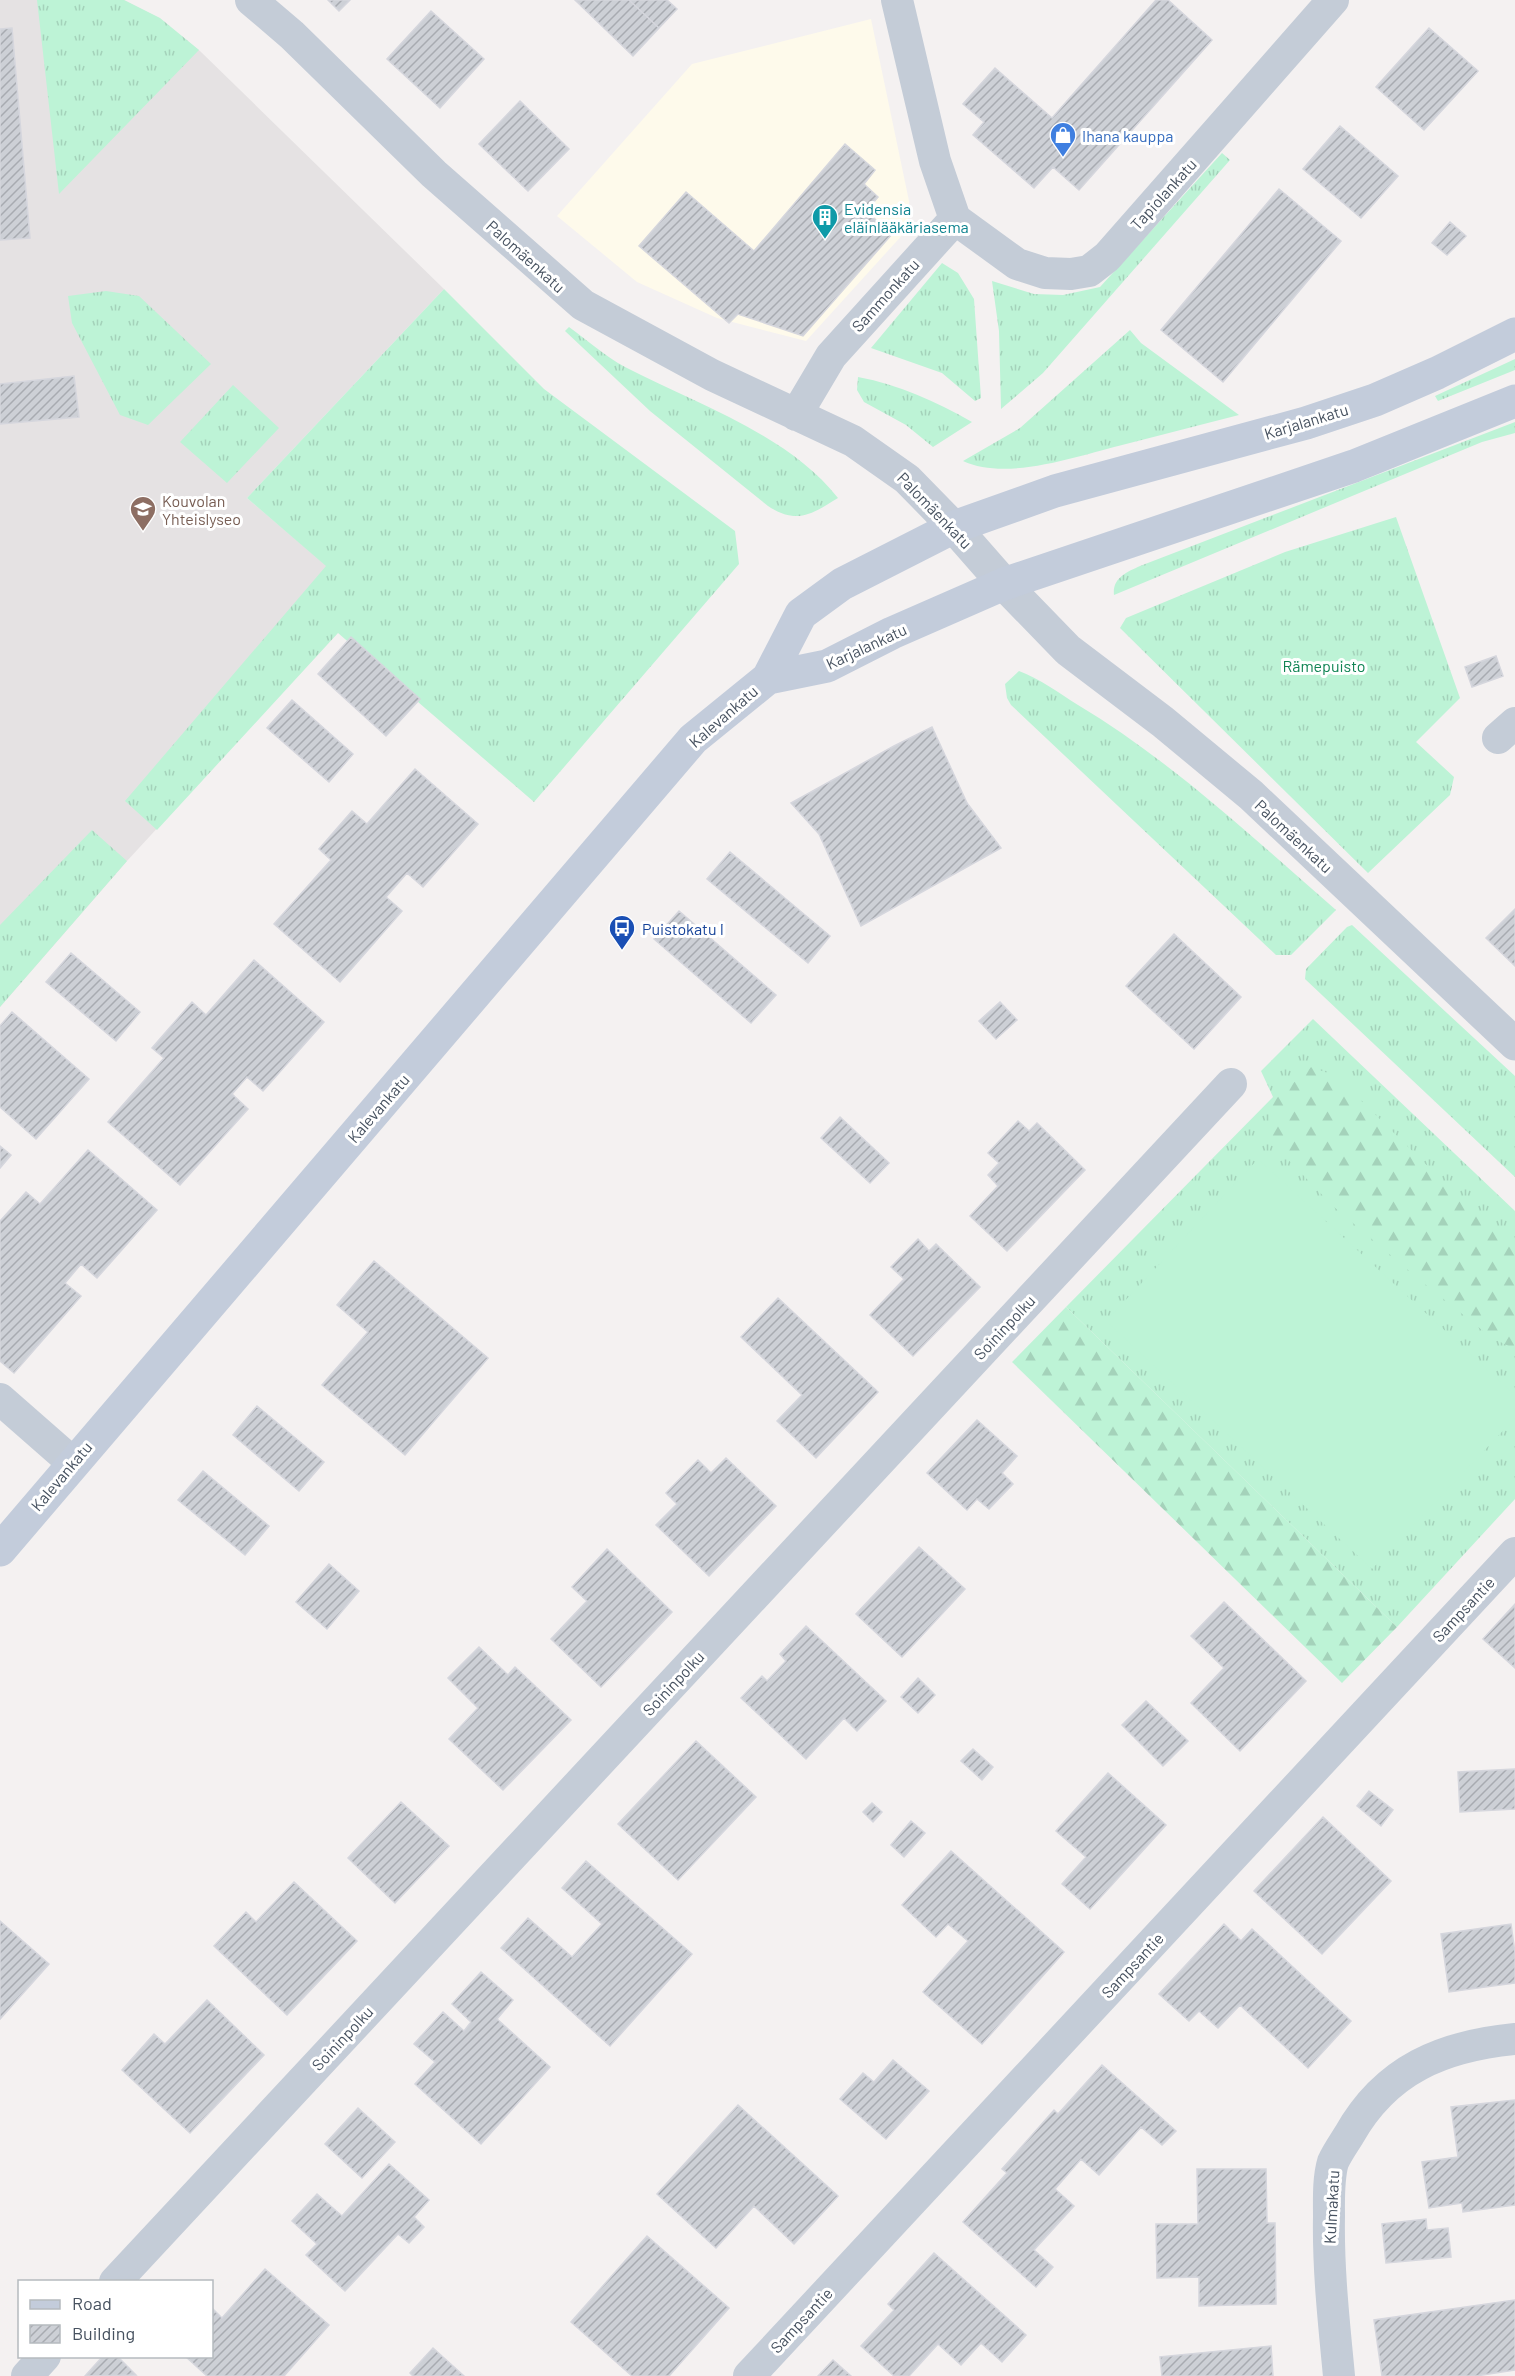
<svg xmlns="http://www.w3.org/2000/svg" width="1515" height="2376" font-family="Barlow,sans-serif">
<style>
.commercial{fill:#fefaeb}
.education{fill:#e5e2e3}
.grass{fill:url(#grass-tufts)}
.forest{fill:url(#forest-firs)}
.garden{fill:#bdf3d6}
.building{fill:url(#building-hatch);stroke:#d5d6dd;stroke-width:1.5}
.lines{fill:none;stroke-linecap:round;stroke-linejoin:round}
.minor{stroke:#c4ccd7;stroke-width:32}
.tertiary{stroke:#c4ccd7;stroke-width:33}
.secondary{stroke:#c3ccdb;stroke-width:33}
.labels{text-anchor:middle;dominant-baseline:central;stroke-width:6;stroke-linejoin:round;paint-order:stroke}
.shop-label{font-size:16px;fill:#366cbe;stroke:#fff;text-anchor:start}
.street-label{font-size:16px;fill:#475260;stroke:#fff}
.culture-label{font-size:16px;fill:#0d838f;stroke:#fff;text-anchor:start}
.education-label{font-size:16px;fill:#785e54;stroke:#fff;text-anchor:start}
.park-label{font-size:16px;fill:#108453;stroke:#fff}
.transit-label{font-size:16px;fill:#164399;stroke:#fff;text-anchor:start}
</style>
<defs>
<pattern id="grass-tufts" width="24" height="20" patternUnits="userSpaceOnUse" patternTransform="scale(1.5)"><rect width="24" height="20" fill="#bdf3d6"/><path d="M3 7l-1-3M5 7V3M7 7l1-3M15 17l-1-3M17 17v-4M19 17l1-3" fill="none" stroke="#a4d2ba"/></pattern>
<pattern id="forest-firs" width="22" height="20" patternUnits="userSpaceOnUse" patternTransform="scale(1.5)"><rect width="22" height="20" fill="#bdf3d6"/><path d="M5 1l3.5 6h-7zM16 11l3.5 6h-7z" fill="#a4d2ba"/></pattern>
<pattern id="building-hatch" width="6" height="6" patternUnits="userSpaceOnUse" patternTransform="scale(1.5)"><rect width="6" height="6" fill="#cdd0d6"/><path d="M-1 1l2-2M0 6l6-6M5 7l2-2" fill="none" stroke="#a8abb1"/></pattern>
</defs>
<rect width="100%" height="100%" fill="#f4f1f1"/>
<path class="commercial" d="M871,19L909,201V216L905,232L806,341L717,318L637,282L557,216L692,64Z"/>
<path class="education" d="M0,0H124L159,18L200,51L444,289L247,498L361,595L338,632L127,861L0,1007Z"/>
<path class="grass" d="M37,0H124L160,18L199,50L59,194Z
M1222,153L1230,160L1043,373L1001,409L999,331L992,281L1034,294L1063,295L1100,287Z
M942,263L958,273L974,299L981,398L975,401L942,373L871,348Z
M444,289L544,389L735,531L739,564L534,802L338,633L157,830L125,801L326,566L247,498Z
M106,291L139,296L211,364L148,425L120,415L72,323L68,296Z
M569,327C587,340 605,356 625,367C696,404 788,434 838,498C812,514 797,525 768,506L650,411L565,331Z
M1130,330L1141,343L1239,415C1201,425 1164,434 1126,444C1080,455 1008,482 963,461L1020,428Z
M1515,359V370L1438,401L1435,396Z
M858,377C900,385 935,401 972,422L933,447L906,425L864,402L857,390Z
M233,385L279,428L227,483L180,442Z
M1515,422V433L1482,442L1114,595C1112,578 1127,572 1140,566Z
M1396,517L1460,698L1416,742L1454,777L1450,795L1368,873L1120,628L1126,618L1285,552Z
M1019,671C1040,679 1059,693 1078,705C1173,762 1253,838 1336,910L1291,955H1276L1011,705L1007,698L1005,684Z
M92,830L127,861L0,1007V925Z
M1352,925L1515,1076V1177L1305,979L1306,969L1347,927Z
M1313,1019L1515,1211V1499L1397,1627L1066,1307L1273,1097L1261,1071Z"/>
<path class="forest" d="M1311,1067L1336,1076L1515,1252V1349L1492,1338L1421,1281L1334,1207L1269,1140L1270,1104Z
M1066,1307L1397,1627L1342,1683L1012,1362Z"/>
<path class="garden" d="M1258,1159L1515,1395V1418L1372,1569L1106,1321Z"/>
<path class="building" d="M328,0H350L339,11Z
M575,0H629L659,28L633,56Z
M629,0H667L677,9L659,28Z
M1156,0H1168L1212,40L1079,190L1053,167L1034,188L973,135L984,122L963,104L995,68L1052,118Z
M431,11L484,59L440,108L387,59Z
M12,28L30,238L0,240V29Z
M1429,28L1478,71L1424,130L1376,87Z
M520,101L569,149L528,191L479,144Z
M1340,126L1398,176L1361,218L1303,169Z
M845,144L875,170L864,184L878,197L866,211L892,234L803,336L738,314L729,323L639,246L686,192L754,251Z
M1279,189L1341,241L1223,382L1161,330Z
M1450,222L1466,236L1447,255L1432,243Z
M74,376L79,417L0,424V384Z
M351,637L420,699L386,736L318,674Z
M1496,656L1503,676L1472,687L1465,667Z
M292,700L353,754L329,782L267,728Z
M932,727L967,803L1001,848L861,926L819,834L791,803L894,746Z
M415,769L478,824L423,887L407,873L386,897L402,911L340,982L274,924L331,860L319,849L352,811L367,824Z
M730,852L830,936L808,963L707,879Z
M1515,909V966L1486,938Z
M679,911L776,995L751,1023L654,939Z
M1174,934L1241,997L1194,1049L1126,986Z
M71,953L140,1012L116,1041L46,982Z
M254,960L324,1022L263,1091L247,1077L232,1094L248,1109L180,1185L108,1122L164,1058L152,1048L192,1002L206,1015Z
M1000,1002L1017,1020L996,1039L979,1021Z
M12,1012L89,1079L36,1139L0,1107V1026Z
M840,1117L889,1163L870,1183L821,1138Z
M1018,1121L1029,1131L1037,1123L1085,1170L1007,1251L970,1216L998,1186L988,1175L999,1163L988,1153Z
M0,1146L11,1155L0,1168Z
M88,1150L157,1210L97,1278L81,1264L65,1283L81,1296L14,1373L0,1361V1221L26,1192L40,1204Z
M918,1239L929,1251L936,1244L980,1287L913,1356L870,1315L904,1279L891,1267Z
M374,1261L488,1358L405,1455L322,1385L368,1332L337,1305Z
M778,1298L878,1392L816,1458L777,1421L802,1395L741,1337Z
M257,1406L324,1462L299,1491L233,1435Z
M977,1420L1017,1456L1002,1473L1013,1484L989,1509L977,1499L967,1510L927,1473Z
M726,1458L776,1506L709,1576L656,1525L677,1504L666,1493L698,1460L711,1473Z
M203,1471L269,1526L245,1555L178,1500Z
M919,1547L965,1589L902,1657L856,1614Z
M607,1549L672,1612L601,1687L551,1639L587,1601L572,1587Z
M329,1564L359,1591L327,1629L296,1602Z
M1224,1602L1306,1681L1240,1751L1191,1703L1224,1668L1191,1636Z
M1515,1604V1668L1483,1639Z
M806,1626L886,1701L857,1731L844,1718L806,1759L741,1698L762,1676L767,1681L786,1661L780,1654Z
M479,1647L508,1675L515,1667L571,1720L503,1790L449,1739L478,1708L448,1678Z
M918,1678L935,1695L918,1713L901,1697Z
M1146,1701L1188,1741L1163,1766L1122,1725Z
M696,1741L756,1797L678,1880L618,1824Z
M973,1749L993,1767L982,1780L961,1761Z
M1515,1769V1809L1460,1812L1458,1772Z
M1108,1773L1166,1825L1090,1909L1062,1884L1086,1857L1056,1831Z
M1369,1791L1393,1810L1381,1826L1357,1806Z
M401,1802L449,1846L395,1903L348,1858Z
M872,1803L882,1812L873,1822L863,1812Z
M1323,1817L1391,1881L1322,1954L1254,1891Z
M911,1821L925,1833L904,1857L891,1845Z
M951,1851L1064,1952L982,2044L923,1992L968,1941L948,1924L936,1937L902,1905Z
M586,1861L692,1954L610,2046L501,1948L528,1918L572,1957L602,1924L562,1888Z
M294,1882L357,1941L287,2015L214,1946L246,1912L256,1922Z
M0,1921L49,1964L0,2019Z
M1224,1924L1241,1941L1252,1929L1351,2021L1308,2068L1240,2005L1218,2028L1199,2011L1189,2021L1159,1994Z
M1511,1924L1515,1953V1983L1449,1992L1441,1934Z
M481,1972L513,2000L497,2019L550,2067L481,2144L415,2084L435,2062L414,2044L443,2012L464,2031L471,2022L452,2004Z
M207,2000L264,2055L190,2133L122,2070L154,2034L165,2044Z
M893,2060L929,2091L886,2139L840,2099L863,2073L874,2082Z
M1102,2065L1176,2131L1162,2145L1141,2127L1099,2175L1081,2159L1055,2189L1074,2206L1034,2250L1053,2267L1036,2287L963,2222L1007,2173L1002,2169L1054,2110L1058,2114Z
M1515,2100V2205L1463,2212L1462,2203L1429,2208L1422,2162L1458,2157L1451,2107Z
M738,2105L838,2196L794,2244L754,2206L716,2248L657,2194Z
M358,2108L395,2142L362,2178L325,2144Z
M389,2164L429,2200L414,2217L424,2227L409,2243L398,2234L345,2291L306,2255L317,2244L292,2221L317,2194L342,2216Z
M1197,2169H1266L1267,2223H1275L1276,2304L1199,2306V2277L1157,2278L1156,2224H1198Z
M1426,2219L1427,2230L1448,2228L1451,2257L1386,2263L1382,2224Z
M647,2236L729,2308L669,2376H632L571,2322Z
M934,2253L1026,2335L1002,2362L981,2343L961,2365L938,2344L909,2376H894L861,2346L894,2310L888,2304Z
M265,2269L329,2325L284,2376H207L185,2356H212V2308L222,2318Z
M1515,2300V2370L1476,2376H1382L1374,2320Z
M1271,2346L1273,2376H1162L1160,2357Z
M433,2348L464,2376H413L410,2373Z
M103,2356H117L136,2375L85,2376Z
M833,2360L851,2376H818Z"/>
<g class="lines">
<path class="minor" d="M251,0L292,35L434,174L583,305L712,375L853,441L907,479L954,527
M955,219L1017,264L1045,273L1071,274L1089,271L1107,257L1333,0
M796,415L831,356L955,219L935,161L897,0
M1498,738L1515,723
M0,1399L73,1463
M115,2282L1231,1084
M27,2376L45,2356
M749,2376L1515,1553
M1339,2376C1334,2323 1328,2270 1329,2217C1329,2200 1328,2179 1333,2162C1337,2153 1344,2143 1349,2135C1386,2069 1443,2046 1515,2039"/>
<path class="tertiary" d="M954,527L1004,584L1068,650L1163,722L1251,795L1515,1044"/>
<path class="secondary" d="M768,678L827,666L892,633L1004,584L1354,466L1515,401
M0,1550L693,739L768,678L801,614L842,584L954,527L1055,491L1306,423L1375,400L1437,373L1515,334"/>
</g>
<defs>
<g id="shop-pin" transform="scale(1.35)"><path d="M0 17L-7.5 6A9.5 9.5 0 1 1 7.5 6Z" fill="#3f7fe0" stroke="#fff"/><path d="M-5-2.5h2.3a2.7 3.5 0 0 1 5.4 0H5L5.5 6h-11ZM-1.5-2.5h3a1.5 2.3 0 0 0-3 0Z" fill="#fff"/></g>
<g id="building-pin" transform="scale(1.35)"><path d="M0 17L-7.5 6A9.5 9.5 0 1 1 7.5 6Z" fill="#0f9aa8" stroke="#fff"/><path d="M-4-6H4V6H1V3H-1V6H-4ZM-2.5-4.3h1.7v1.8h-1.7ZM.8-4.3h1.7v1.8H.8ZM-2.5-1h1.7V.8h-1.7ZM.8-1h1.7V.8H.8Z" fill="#fff"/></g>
<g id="school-pin" transform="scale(1.35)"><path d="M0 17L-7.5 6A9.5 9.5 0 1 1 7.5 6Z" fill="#8d6e63" stroke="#fff"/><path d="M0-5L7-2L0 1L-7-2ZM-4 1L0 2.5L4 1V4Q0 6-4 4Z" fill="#fff"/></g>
<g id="bus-pin" transform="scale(1.35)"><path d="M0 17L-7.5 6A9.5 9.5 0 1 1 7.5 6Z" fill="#1a4fb4" stroke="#fff"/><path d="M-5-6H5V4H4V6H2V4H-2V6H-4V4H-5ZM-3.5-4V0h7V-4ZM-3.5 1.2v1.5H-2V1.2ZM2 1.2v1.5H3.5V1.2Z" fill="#fff"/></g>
</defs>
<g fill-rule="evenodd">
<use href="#shop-pin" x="1063" y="135"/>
<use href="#building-pin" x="825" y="217"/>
<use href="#school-pin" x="143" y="509"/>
<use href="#bus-pin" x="622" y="928"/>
</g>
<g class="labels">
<g class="shop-label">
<text x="1082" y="135">Ihana kauppa</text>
</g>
<g class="street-label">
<text transform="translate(1163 194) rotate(-48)">Tapiolankatu</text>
<text transform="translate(526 256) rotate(42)">Palomäenkatu</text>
<text transform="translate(885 295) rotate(-48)">Sammonkatu</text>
<text transform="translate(1306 421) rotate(-17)">Karjalankatu</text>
<text transform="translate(935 510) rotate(46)">Palomäenkatu</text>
<text transform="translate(866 646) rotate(-25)">Karjalankatu</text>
<text transform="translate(723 716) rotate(-41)">Kalevankatu</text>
<text transform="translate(1294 836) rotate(43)">Palomäenkatu</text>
<text transform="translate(378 1108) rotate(-49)">Kalevankatu</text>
<text transform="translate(1004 1327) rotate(-47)">Soininpolku</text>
<text transform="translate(61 1476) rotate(-50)">Kalevankatu</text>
<text transform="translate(1463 1609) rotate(-47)">Sampsantie</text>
<text transform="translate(673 1683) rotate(-47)">Soininpolku</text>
<text transform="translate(1132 1965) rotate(-47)">Sampsantie</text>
<text transform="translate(342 2038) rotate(-47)">Soininpolku</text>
<text transform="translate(1331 2207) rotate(-87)">Kulmakatu</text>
<text transform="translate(801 2320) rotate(-47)">Sampsantie</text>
</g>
<g class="culture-label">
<text x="844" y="208">Evidensia<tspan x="844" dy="18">eläinlääkäriasema</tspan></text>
</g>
<g class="education-label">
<text x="162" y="500">Kouvolan<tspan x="162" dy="18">Yhteislyseo</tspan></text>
</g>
<g class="park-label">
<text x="1324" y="665">Rämepuisto</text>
</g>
<g class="transit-label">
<text x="642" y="928">Puistokatu I</text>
</g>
</g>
<rect x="18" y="2280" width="195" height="78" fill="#ffffff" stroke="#b5babf" stroke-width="1.5"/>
<rect x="30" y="2300" width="30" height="9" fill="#c3ccdb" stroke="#b5babf" stroke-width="1.5"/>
<text x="72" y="2310" font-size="18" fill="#475260">Road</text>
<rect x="30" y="2325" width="30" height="18" fill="url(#building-hatch)" stroke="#b5babf" stroke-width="1.5"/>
<text x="72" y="2340" font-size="18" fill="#475260">Building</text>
</svg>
